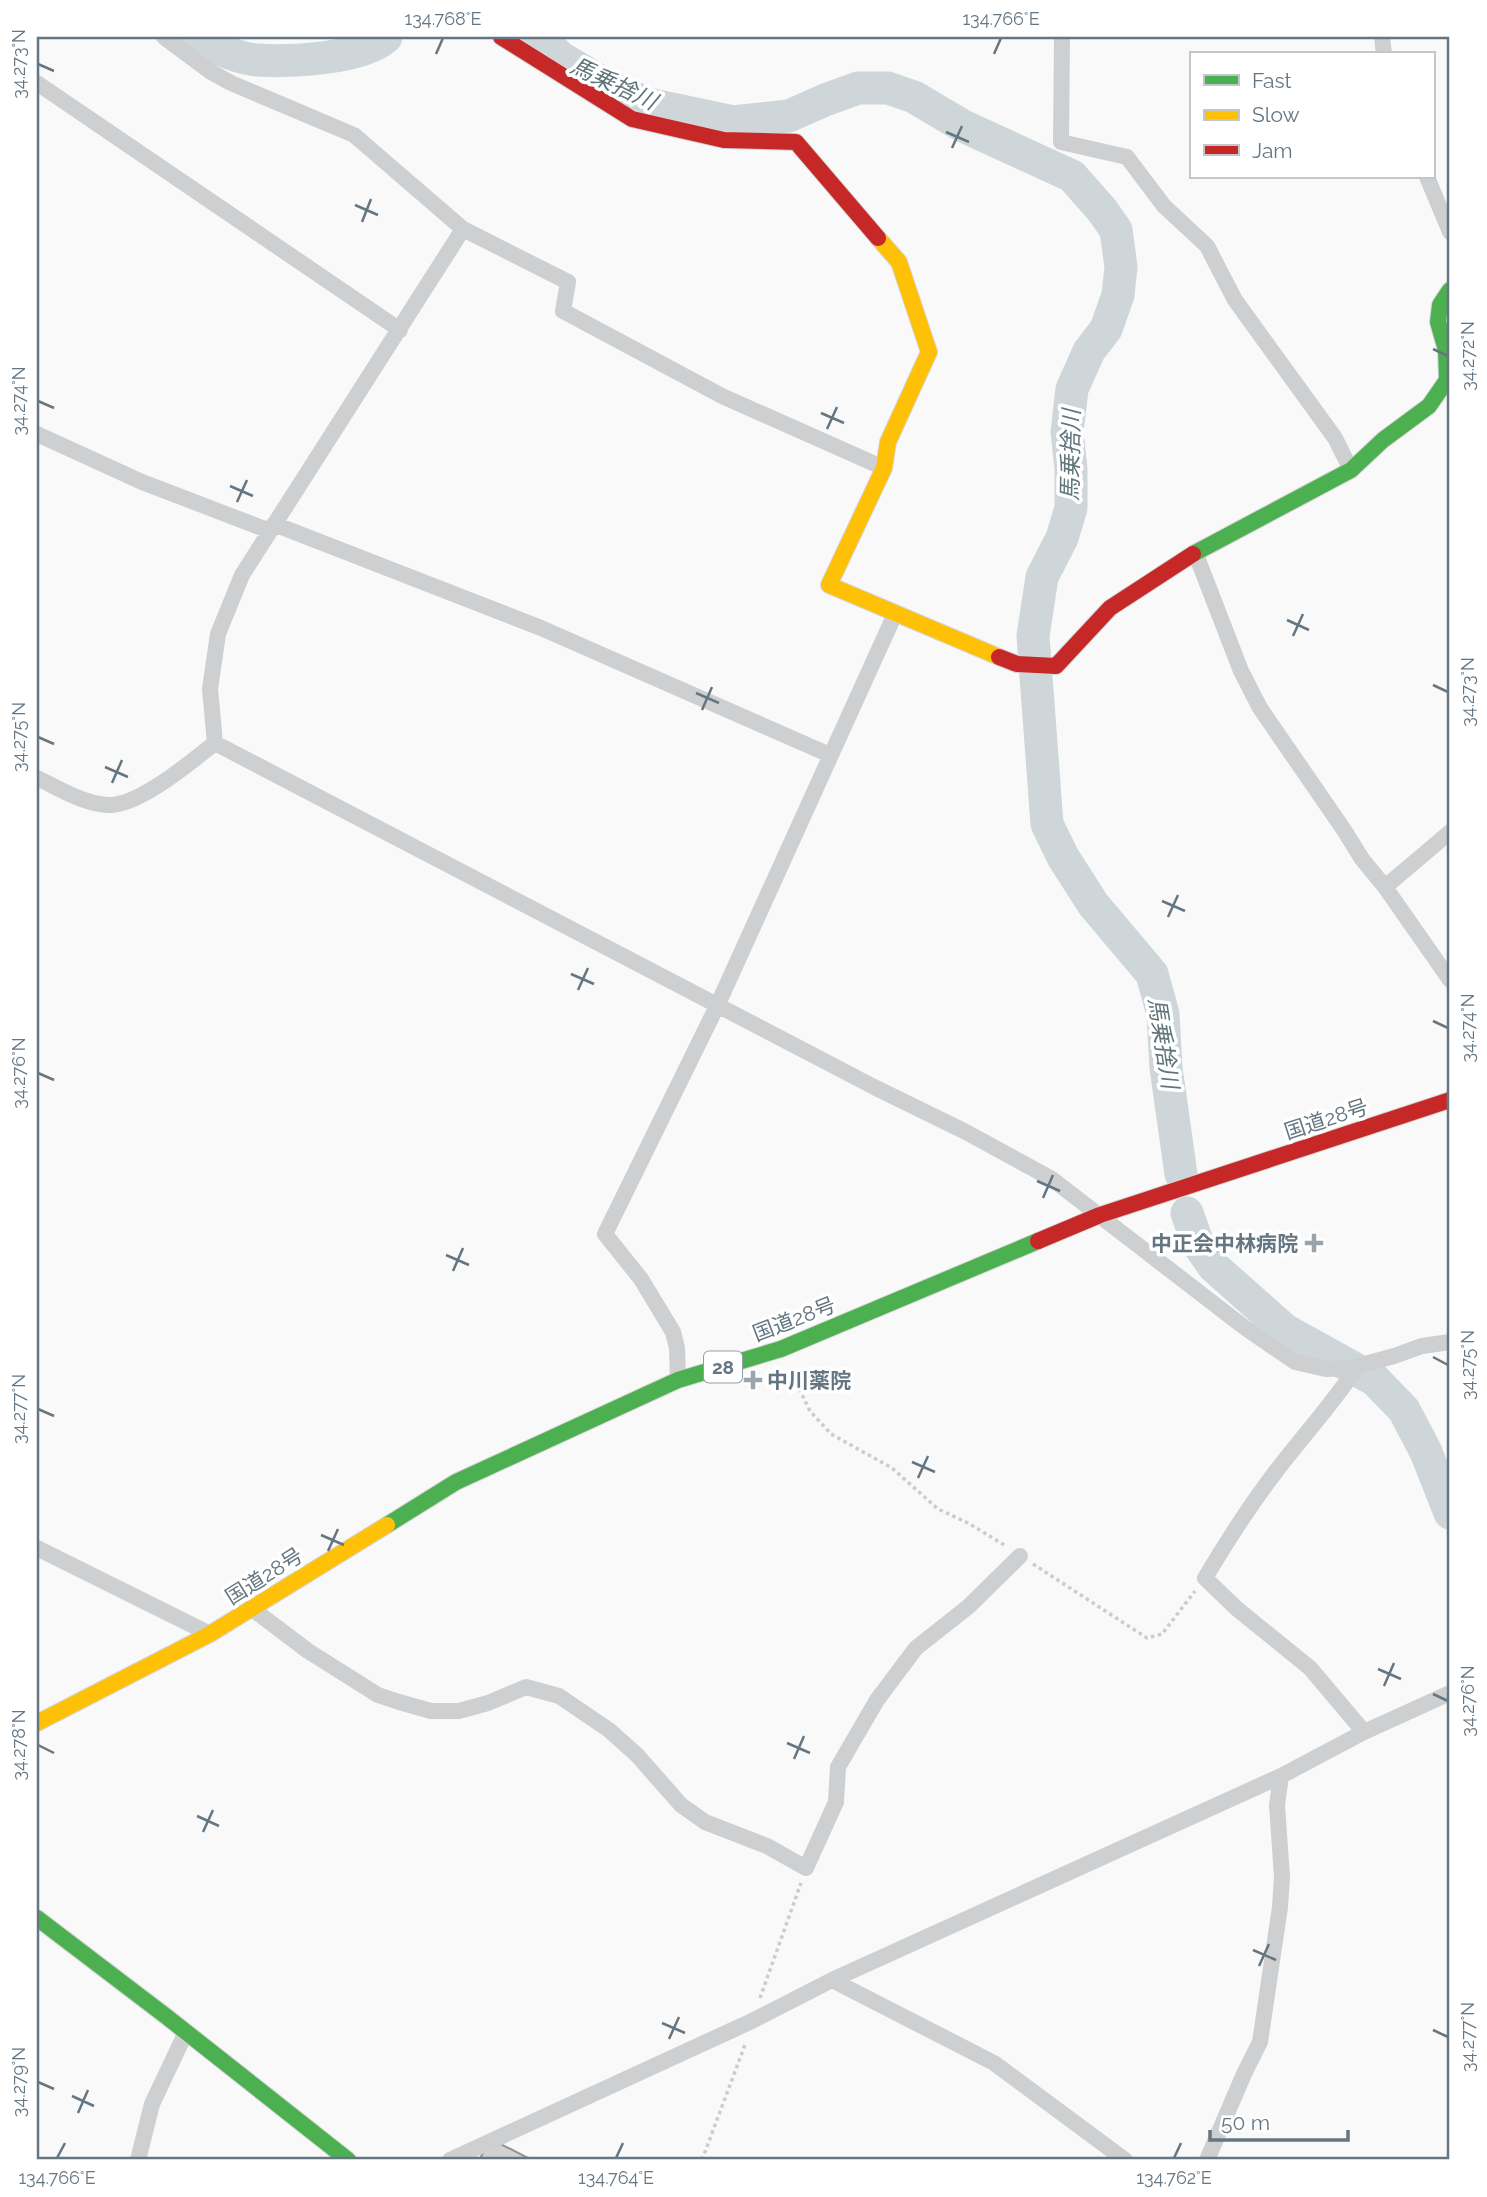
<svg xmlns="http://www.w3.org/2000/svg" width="1487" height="2197" font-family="Raleway,'Noto Sans JP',sans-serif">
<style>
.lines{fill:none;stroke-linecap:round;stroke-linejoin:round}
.river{stroke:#ced6d9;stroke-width:33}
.building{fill:#d0d2d3;stroke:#929394;stroke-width:2}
.fast-casing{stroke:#d5d6d7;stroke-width:18}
.slow-casing{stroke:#d5d6d7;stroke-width:18}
.jam-casing{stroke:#d5d6d7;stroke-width:18}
.path{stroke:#cbcccd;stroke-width:3.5;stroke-dasharray:3.5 3.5;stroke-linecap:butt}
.street{stroke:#cecfd0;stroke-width:16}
.fast{stroke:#4caf50;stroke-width:16}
.slow{stroke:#ffc107;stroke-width:16}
.jam{stroke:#c62828;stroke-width:16}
.ticks{fill:none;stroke:#657683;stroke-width:2.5}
.poi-dot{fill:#99a4ac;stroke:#fff;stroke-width:2.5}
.labels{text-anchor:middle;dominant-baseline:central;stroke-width:7;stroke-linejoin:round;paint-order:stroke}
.shield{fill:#fff;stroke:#939fa8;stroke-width:2}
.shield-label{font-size:19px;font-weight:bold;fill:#657683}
.street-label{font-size:21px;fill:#657683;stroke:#fff}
.poi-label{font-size:21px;font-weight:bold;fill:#657683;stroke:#fff;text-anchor:end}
.water-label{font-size:23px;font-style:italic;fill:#60757c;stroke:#fff}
.neatline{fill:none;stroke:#657683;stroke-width:2.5}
.ticks-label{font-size:18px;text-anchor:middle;fill:#657683}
</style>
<rect width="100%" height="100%" fill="#f9f9f9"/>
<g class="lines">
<path class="river" d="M196,37C208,46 243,60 258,60C289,62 362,59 386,37
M539,37L561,58L610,87L648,104L733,122L789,116L825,100L858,88H888L914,97L963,126L1072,176L1102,210L1116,230L1121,267L1118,295L1106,329L1089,351L1072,389L1067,432L1071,469V508L1062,538L1042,577L1033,636L1047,824L1063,857L1093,904L1152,974L1163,1014L1166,1068L1181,1174
M1187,1213L1198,1244L1214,1267L1285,1330L1375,1380L1404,1410L1426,1452L1450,1513"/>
</g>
<path class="building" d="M491,2139L528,2158L527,2160H479Z"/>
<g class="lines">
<g class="fast-casing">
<path id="fast" d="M1193,554L1351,470L1383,440L1429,406L1447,380L1446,350L1438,322L1440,305L1450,290
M387,1525L456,1482L678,1380L781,1349L1038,1241
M37,1918L167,2017L348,2160"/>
</g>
<g class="slow-casing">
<path id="slow" d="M878,238L899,262L929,352L888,442L884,468L829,585L999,657
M37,1723L210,1634L387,1525"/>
</g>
<g class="jam-casing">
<path id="jam" d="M501,37L632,119L724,140L796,142L878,238
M999,657L1017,664L1056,666L1110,608L1193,554
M1038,1241L1100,1215L1450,1100"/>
</g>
<path class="path" d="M790,1370L810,1411L831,1434L892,1468L938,1509L968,1523L1006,1546
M1033,1564L1147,1638L1162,1634L1195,1591
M760,1998L801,1883
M702,2160L746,2042"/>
<path class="street" d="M164,37L211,72L231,83L354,135L463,229L568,282L563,311L722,396L884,468
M1062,37L1061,142L1127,157L1164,206L1207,246L1235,300L1335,438L1351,470
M1382,37L1384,54
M37,83L400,330
M1427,177L1450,232
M37,434L142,482L270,531
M274,524L541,628L830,755
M1195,552L1241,671L1260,708L1344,830L1362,859L1385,887L1450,980
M215,743L876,1088L964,1131L1052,1179L1244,1327L1295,1362L1326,1369L1351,1368L1394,1356L1422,1346L1450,1342
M215,743L210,689L218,634L242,575L463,229
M37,778C59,788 83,804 108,805C138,807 192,761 215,743
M1385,887L1450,832
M1357,1367C1333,1403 1304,1435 1277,1470C1251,1504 1227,1541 1205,1578L1236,1608L1310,1668L1364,1732
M678,1380L677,1348L673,1332L641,1279L605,1234L718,1004L895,614
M37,1548L210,1634
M251,1608L308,1651L378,1695L399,1702L431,1711H459L488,1703L526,1687L559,1696L609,1730L637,1755L681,1805L705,1822L767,1846L806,1868L836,1802L838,1767L877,1700L916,1648L968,1607L1020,1556
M832,1980L994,2063L1125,2160
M138,2160L152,2104L186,2032
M450,2160L752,2021L832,1980L1281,1776L1364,1732L1450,1693
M1207,2160L1244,2074L1260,2042L1280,1907L1282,1877L1277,1805L1281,1776"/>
<use href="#fast" class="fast"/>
<use href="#slow" class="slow"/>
<use href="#jam" class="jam"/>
</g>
<path class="ticks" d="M436,54L443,38M994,54L1001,38M38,64L54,71M946,132L969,142M952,148L962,126M355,205L378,215M362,222L371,199M1433,349L1448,356M38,401L54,408M821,413L844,423M827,429L837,407M230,486L253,496M237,502L247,480M1287,620L1309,630M1293,636L1303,614M1433,685L1448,692M696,693L719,703M702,710L712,687M38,737L54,744M105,767L128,777M112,783L122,760M1162,901L1185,911M1168,917L1178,895M571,974L594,984M578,990L588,968M1433,1021L1448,1028M38,1073L54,1080M1037,1181L1060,1191M1043,1198L1053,1175M446,1255L469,1265M453,1271L463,1248M1433,1357L1448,1365M38,1409L54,1416M912,1462L935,1472M918,1478L928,1456M321,1535L344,1545M328,1551L338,1529M1378,1669L1401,1679M1384,1686L1394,1663M1433,1694L1448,1701M787,1743L810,1753M38,1745L54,1753M794,1759L804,1736M197,1816L219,1826M203,1832L213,1810M1253,1950L1276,1960M1259,1966L1269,1944M662,2023L685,2033M1433,2030L1448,2037M669,2039L679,2017M38,2082L54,2089M72,2096L94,2106M78,2113L88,2090M57,2158L65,2143M616,2158L623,2143M1174,2158L1181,2143"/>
<g class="poi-dot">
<path d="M1310.5 1232.5h7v7h7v7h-7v7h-7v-7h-7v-7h7z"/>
<path d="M749.5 1369.5h7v7h7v7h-7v7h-7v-7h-7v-7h7z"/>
</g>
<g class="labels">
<rect class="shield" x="704" y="1351.5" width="38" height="31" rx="5"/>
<g class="shield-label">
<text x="723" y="1367">28</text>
</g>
<g class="street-label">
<text transform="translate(1326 1119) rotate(-18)">国道28号</text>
<text transform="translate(794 1319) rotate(-21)">国道28号</text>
<text transform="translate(264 1576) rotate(-32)">国道28号</text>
</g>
<g class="poi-label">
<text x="1298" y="1243">中正会中林病院</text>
<text x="767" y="1380" text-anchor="start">中川薬院</text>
</g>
<g class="water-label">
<text transform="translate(614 83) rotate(25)">馬乗捨川</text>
<text transform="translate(1070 455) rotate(-89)">馬乗捨川</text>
<text transform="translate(1164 1043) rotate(81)">馬乗捨川</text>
</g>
</g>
<rect width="1487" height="2197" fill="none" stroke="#ffffff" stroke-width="77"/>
<rect x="1190" y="52" width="245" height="126" fill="#ffffff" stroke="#c1c8cd" stroke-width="2"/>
<rect x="1204" y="75" width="35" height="10" fill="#4caf50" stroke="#c1c8cd" stroke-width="2"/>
<text x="1252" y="88" font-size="21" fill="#657683">Fast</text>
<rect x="1204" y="110" width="35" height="10" fill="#ffc107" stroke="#c1c8cd" stroke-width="2"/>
<text x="1252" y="122" font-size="21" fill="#657683">Slow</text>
<rect x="1204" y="145" width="35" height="10" fill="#c62828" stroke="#c1c8cd" stroke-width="2"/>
<text x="1252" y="158" font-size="21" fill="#657683">Jam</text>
<path d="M1210 2130v10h138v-10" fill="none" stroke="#657683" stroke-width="3.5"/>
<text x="1221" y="2130" font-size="21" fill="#657683" stroke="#ffffff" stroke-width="5" paint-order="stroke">50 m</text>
<rect x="38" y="38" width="1410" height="2120" class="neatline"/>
<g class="ticks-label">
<text x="443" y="25">134.768°E</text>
<text x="1001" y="25">134.766°E</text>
<text transform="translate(19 64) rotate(-90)" y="6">34.273°N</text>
<text transform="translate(1468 356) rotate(-90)" y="6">34.272°N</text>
<text transform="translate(19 401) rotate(-90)" y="6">34.274°N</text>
<text transform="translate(1468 692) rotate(-90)" y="6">34.273°N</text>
<text transform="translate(19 737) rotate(-90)" y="6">34.275°N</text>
<text transform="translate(1468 1028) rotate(-90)" y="6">34.274°N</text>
<text transform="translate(19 1073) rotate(-90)" y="6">34.276°N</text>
<text transform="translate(1468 1365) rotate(-90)" y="6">34.275°N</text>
<text transform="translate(19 1409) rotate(-90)" y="6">34.277°N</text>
<text transform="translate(1468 1701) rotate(-90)" y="6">34.276°N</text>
<text transform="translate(19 1745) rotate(-90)" y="6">34.278°N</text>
<text transform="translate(1468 2037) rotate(-90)" y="6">34.277°N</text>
<text transform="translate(19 2082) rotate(-90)" y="6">34.279°N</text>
<text x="57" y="2184">134.766°E</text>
<text x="616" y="2184">134.764°E</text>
<text x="1174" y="2184">134.762°E</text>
</g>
</svg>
